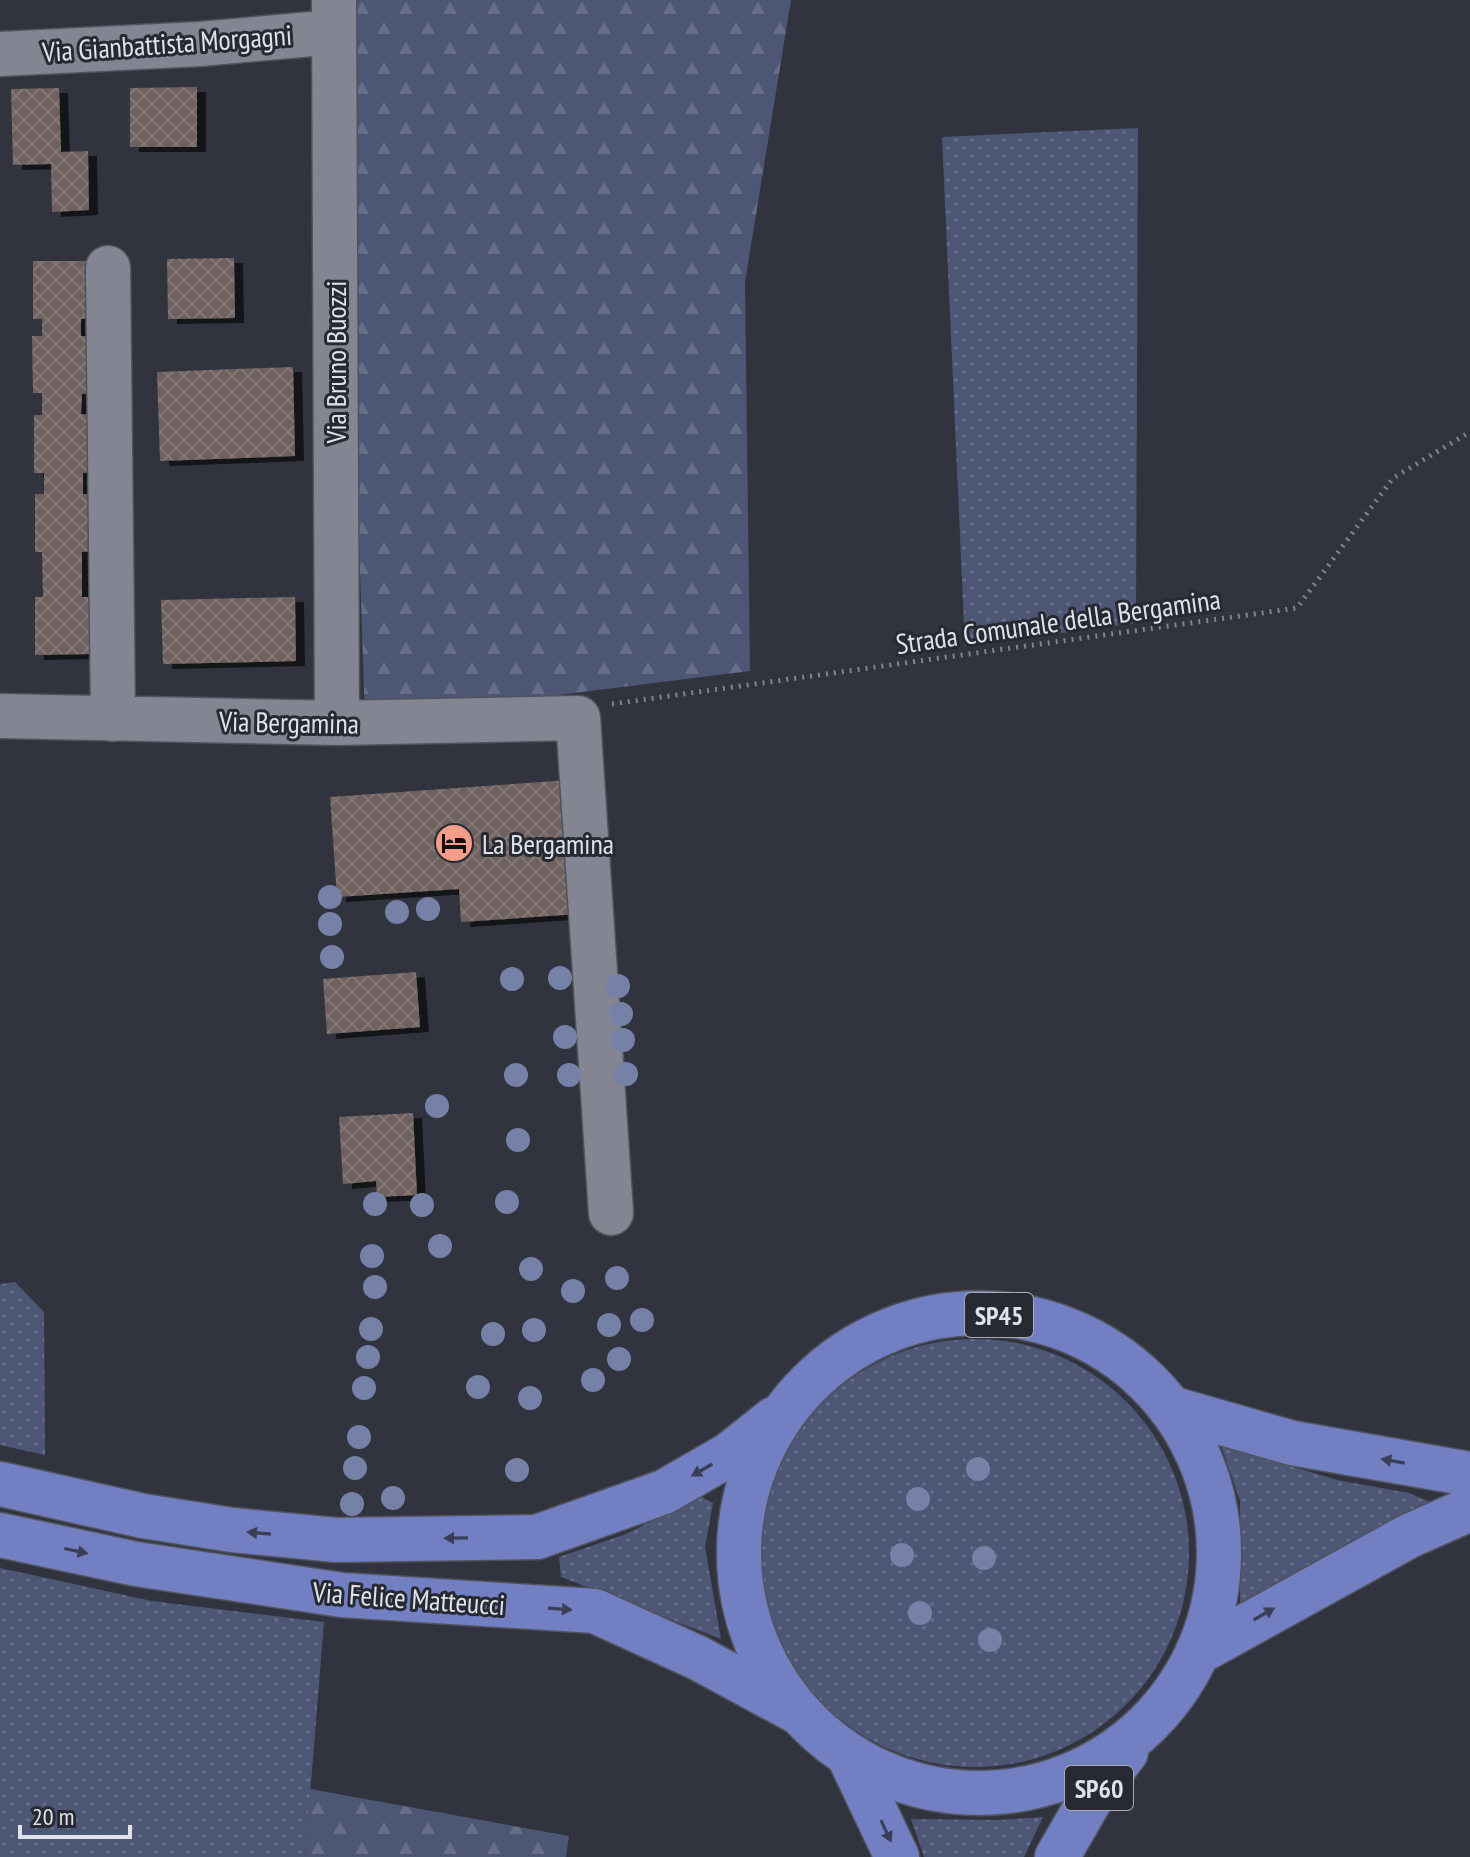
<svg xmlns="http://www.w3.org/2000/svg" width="1470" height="1857" font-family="'PT Sans Narrow',sans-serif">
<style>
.green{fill:url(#green-dots)}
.forest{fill:url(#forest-firs)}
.building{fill:url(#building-cross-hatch);filter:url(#shadow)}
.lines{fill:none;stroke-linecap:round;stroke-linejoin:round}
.minor-casing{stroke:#51535c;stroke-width:47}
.major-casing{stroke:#51535c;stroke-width:47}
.path{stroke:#81848c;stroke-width:5;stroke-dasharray:2 6;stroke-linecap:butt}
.minor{stroke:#838692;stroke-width:44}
.major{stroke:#727fc2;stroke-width:44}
.tree{fill:#7681a8}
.oneway{fill:#3a3f57}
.labels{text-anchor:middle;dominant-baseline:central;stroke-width:6;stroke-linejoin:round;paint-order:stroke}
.shield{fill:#272a33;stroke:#a8abb2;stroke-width:2}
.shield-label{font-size:26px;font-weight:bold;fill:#e0e2e9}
.street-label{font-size:28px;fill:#e0e2e9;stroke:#272a33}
.poi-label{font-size:28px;fill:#e0e2e9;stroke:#272a33;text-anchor:start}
</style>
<defs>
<pattern id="green-dots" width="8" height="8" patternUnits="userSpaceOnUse" patternTransform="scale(2)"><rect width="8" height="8" fill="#4d5675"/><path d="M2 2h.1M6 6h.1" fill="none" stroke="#666e89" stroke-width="1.8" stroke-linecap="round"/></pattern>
<pattern id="forest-firs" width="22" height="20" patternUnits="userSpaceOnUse" patternTransform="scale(2)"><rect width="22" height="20" fill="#4d5675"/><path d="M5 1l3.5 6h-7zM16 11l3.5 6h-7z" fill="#666e89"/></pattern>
<pattern id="building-cross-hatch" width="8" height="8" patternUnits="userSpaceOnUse" patternTransform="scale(2)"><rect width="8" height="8" fill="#6f615e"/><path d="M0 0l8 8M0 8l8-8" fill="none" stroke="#837775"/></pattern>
<filter id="shadow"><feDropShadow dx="9" dy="5" stdDeviation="0" flood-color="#0009"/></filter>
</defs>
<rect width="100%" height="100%" fill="#31343e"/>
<path class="green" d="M1138,128L1136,623L965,646L942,137Z
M15,1282L44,1312L45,1455L0,1445V1284Z
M761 1553a214 214 0 1 1 428 0a214 214 0 1 1-428 0Z
M1221,1445L1337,1480L1409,1493L1430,1502L1421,1522L1240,1610V1501Z
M700,1496L713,1503L705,1547L721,1639L561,1577L559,1557L626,1534Z
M0,1568L152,1601L324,1622L305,1857H0Z
M1043,1817L1024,1857H924L911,1819L998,1820Z"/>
<path class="forest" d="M347,0H791L745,282L750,671L365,719L348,218Z
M310,1789L569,1836L566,1857H305Z"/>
<path class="building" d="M197,87V147H130V88Z
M59,88L61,152L88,151L89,210L52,212L51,164L13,165L11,89Z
M234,258L235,318L168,319L167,259Z
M33,261H88L89,319H81V336H88V393L82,394L81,414L89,415V472L83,473V494H91V551L82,552V597H91V654L35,655V597H43L42,552H35V494H44V473H34V415H42V393H33L32,336H42V319H33Z
M293,367L295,456L160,461L157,372Z
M295,597L296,661L163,664L161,600Z
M569,780L578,914L461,922L459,889L337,897L330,797Z
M416,972L420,1027L327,1034L323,979Z
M413,1113L417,1195L377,1197L376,1181L343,1184L339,1117Z"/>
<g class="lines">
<g class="minor-casing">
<path id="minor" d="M334,0L337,723
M0,54L200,44L334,32
M108,268L113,719
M0,716L337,723L578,718L611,1213"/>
</g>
<g class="major-casing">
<path id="major" d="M739 1553a240 240 0 1 1 480 0a240 240 0 1 1-480 0Z
M1170,1408L1292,1443L1470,1474
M0,1484L143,1516L232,1530L336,1540L537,1537L664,1492L730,1454L774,1419
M0,1535L136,1564L342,1595L595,1611L698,1658L796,1711
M1197,1653L1409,1536L1470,1509
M849,1756L897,1857
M1057,1857L1090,1800L1126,1752"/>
</g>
<path class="path" d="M612,704L1297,608L1393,478L1470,432"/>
<use href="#minor" class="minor"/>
<use href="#major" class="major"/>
</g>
<g class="tree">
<circle cx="330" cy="897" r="12"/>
<circle cx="428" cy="909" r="12"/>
<circle cx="397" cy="912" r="12"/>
<circle cx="330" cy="924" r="12"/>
<circle cx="332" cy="957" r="12"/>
<circle cx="560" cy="978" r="12"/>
<circle cx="512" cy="979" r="12"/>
<circle cx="618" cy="986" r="12"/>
<circle cx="621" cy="1014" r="12"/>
<circle cx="565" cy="1037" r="12"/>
<circle cx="623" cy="1040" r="12"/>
<circle cx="626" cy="1074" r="12"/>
<circle cx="516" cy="1075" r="12"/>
<circle cx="569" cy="1075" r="12"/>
<circle cx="437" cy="1106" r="12"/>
<circle cx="518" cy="1140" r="12"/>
<circle cx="507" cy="1202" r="12"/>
<circle cx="375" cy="1204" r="12"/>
<circle cx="422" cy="1205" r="12"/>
<circle cx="440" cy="1246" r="12"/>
<circle cx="372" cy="1256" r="12"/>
<circle cx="531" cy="1269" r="12"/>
<circle cx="617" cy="1278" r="12"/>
<circle cx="375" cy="1287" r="12"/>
<circle cx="573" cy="1291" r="12"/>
<circle cx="642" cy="1320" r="12"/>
<circle cx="609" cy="1325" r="12"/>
<circle cx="371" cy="1329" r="12"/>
<circle cx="534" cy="1330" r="12"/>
<circle cx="493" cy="1334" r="12"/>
<circle cx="368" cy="1357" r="12"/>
<circle cx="619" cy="1359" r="12"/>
<circle cx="593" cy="1380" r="12"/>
<circle cx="478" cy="1387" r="12"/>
<circle cx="364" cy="1388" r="12"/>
<circle cx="530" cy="1398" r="12"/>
<circle cx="359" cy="1437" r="12"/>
<circle cx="355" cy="1468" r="12"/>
<circle cx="978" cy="1469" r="12"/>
<circle cx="517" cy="1470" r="12"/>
<circle cx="393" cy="1498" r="12"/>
<circle cx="918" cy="1499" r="12"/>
<circle cx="352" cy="1504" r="12"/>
<circle cx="902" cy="1555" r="12"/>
<circle cx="984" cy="1558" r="12"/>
<circle cx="920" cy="1613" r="12"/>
<circle cx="990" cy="1640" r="12"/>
</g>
<defs><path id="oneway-solid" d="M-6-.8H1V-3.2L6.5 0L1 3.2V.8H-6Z" transform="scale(2)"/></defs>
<g class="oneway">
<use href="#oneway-solid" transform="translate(1393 1461) rotate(-170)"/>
<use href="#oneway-solid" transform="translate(702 1470) rotate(150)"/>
<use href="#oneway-solid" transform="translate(259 1533) rotate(-175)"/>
<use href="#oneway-solid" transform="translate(456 1538) rotate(179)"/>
<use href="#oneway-solid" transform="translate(76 1551) rotate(12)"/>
<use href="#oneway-solid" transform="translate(560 1609) rotate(4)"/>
<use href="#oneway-solid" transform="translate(1264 1614) rotate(-30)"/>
<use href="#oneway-solid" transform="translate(886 1831) rotate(65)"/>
</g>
<defs>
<g id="hotel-disc" transform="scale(2)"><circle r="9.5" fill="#f49e8a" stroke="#272a33"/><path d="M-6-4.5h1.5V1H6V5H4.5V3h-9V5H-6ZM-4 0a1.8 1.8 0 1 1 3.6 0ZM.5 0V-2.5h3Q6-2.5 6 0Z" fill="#111"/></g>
</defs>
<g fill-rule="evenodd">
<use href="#hotel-disc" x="454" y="843"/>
</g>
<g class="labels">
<g class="shield">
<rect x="965" y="1293" width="68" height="44" rx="6"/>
<rect x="1065" y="1766" width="68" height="44" rx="6"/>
</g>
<g class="shield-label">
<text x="999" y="1315">SP45</text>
<text x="1099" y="1788">SP60</text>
</g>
<g class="street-label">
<text transform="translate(167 43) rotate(-4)">Via Gianbattista Morgagni</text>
<text transform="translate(335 362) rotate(-90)">Via Bruno Buozzi</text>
<text transform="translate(1058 621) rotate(-8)">Strada Comunale della Bergamina</text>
<text transform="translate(289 722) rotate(1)">Via Bergamina</text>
<text transform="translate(409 1598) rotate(4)">Via Felice Matteucci</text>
</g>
<g class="poi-label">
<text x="482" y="843">La Bergamina</text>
</g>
</g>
<path d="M20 1825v12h110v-12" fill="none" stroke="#e0e2e9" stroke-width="4"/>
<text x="32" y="1825" font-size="24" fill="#e0e2e9" stroke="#272a33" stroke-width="6" paint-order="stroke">20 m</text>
</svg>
